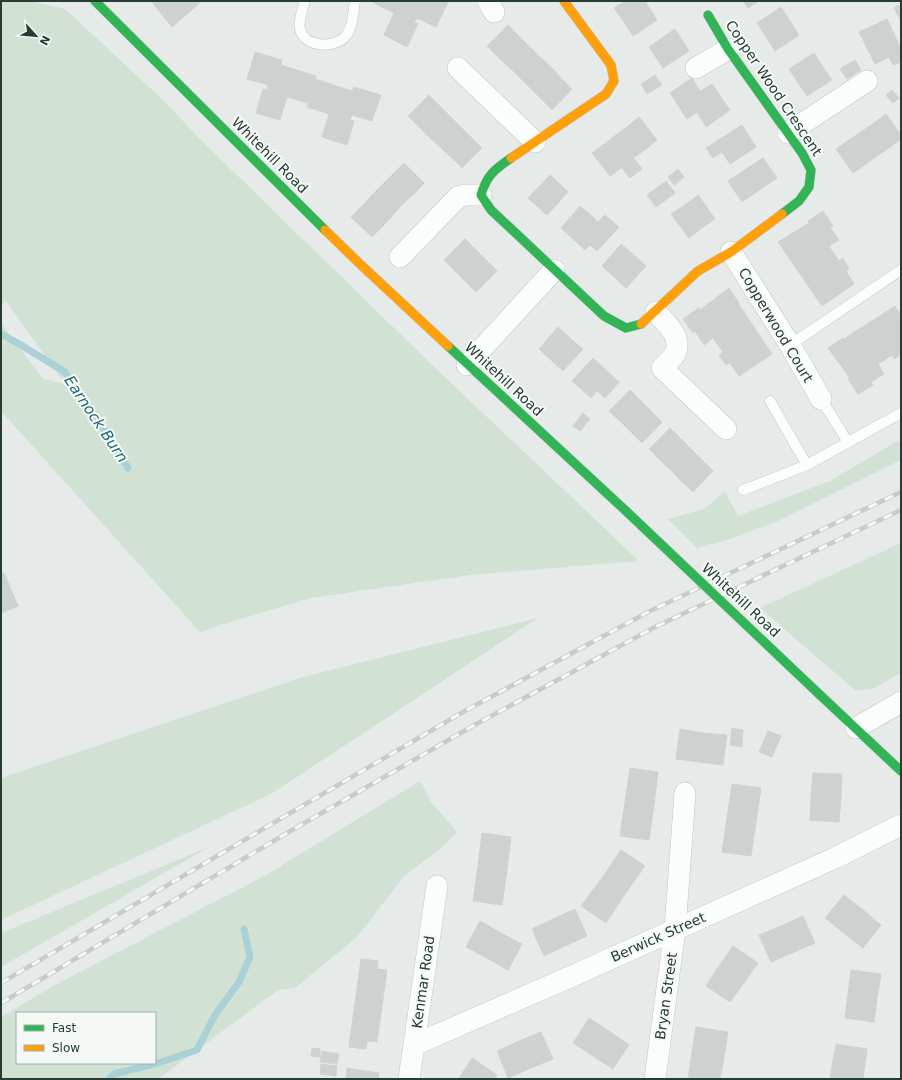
<svg xmlns="http://www.w3.org/2000/svg" width="902" height="1080" font-family="'DejaVu Sans',sans-serif">
<style>
.green{fill:#d1e2d5;fill-rule:evenodd}
.lines{fill:none;stroke-linecap:round;stroke-linejoin:round}
.stream{stroke:#aad1d5;stroke-width:7}
.building{fill:#cdd1cf;stroke:#cfd3d1}
.lane-casing{stroke:#c3c7c5;stroke-width:11}
.street-casing{stroke:#c3c7c5;stroke-width:22}
.fast-casing{stroke:#c2c8c5;stroke-width:10}
.slow-casing{stroke:#c2c8c5;stroke-width:10}
.lane{stroke:#fbfcfc;stroke-width:10}
.street{stroke:#fbfcfc;stroke-width:21}
.fast{stroke:#30b455;stroke-width:9}
.slow{stroke:#ff9f0a;stroke-width:9}
.rail-casing{stroke:#c7cbca;stroke-width:4.5}
.rail{stroke:#f4f9f6;stroke-width:3;stroke-dasharray:9;stroke-linecap:butt}
.fast-bridge-casing{stroke:#c2c8c5;stroke-width:10;stroke-linecap:butt}
.fast-bridge{stroke:#30b455;stroke-width:9}
.labels{text-anchor:middle;dominant-baseline:central;stroke-width:4;stroke-linejoin:round;paint-order:stroke}
.street-label{font-size:14px;fill:#253d35;stroke:#f4f9f6}
.water-label{font-size:15px;font-style:italic;fill:#236a74;stroke:#f4f9f6}
</style>
<rect width="100%" height="100%" fill="#e6eae8"/>
<path class="green" d="M1,1H30L65,9L163,100L202,141L429,362L639,561L470,575L311,598L233,621L200,632L1,411V323L43,379L65,384L6,301L1,305Z
M901,439V460L776,522L727,540L697,548L668,519L704,509L725,492L738,516L830,481Z
M901,543V673L872,689L855,690L760,608Z
M538,618L271,794L1,920V778L303,677Z
M420,781L431,802L457,832L438,851L405,875L357,937L295,988L278,990L158,1079H1V1017L55,985L266,875ZM17,1013H155V1063H17Z
M209,847L1,967V933Z"/>
<g class="lines">
<path class="stream" d="M1,334L21,345L65,372L100,423L128,468
M109,1079L114,1074L158,1063L197,1050L215,1015L239,982L250,957L244,929"/>
</g>
<path class="building" d="M151,1H202L172,27Z
M375,1H445L448,2L436,27L417,18L414,22L418,24L407,47L384,35L394,13L374,3Z
M625,1H645L648,6L624,22L614,8Z
M743,1H759L748,8Z
M901,4V21L894,8Z
M648,6L657,20L633,36L624,22Z
M781,7L790,21L766,37L757,23Z
M887,19L901,49V62L893,65L889,57L875,64L859,32Z
M790,21L799,35L775,51L766,37Z
M508,25L519,36L498,57L487,46Z
M675,29L689,51L663,68L649,47Z
M519,36L530,47L510,68L498,57Z
M530,47L540,57L520,78L510,68Z
M255,52L282,60L281,65L316,76L308,103L287,97L280,120L256,113L263,89L267,90L268,85L247,79Z
M814,53L823,67L798,83L789,69Z
M540,57L552,68L531,89L520,78Z
M855,60L861,70L847,79L840,69Z
M823,67L832,80L807,96L798,83Z
M552,68L562,79L542,100L531,89Z
M655,75L662,85L647,94L641,84Z
M692,78L700,91L712,84L721,97L687,119L670,93Z
M315,79L352,91L354,87L381,95L372,121L352,115L350,120L354,121L347,145L322,137L329,114L307,107Z
M562,79L572,89L552,110L542,100Z
M892,90L899,98L893,103L886,95Z
M429,95L440,106L419,127L408,116Z
M721,97L730,110L706,127L697,112Z
M440,106L450,116L429,137L419,127Z
M886,114L901,135V139L890,147L874,123Z
M450,116L461,127L441,148L429,137Z
M639,117L657,140L646,149L628,126Z
M874,123L890,147L877,156L861,132Z
M742,125L756,147L730,164L722,152L713,158L706,148Z
M628,126L646,149L633,158L616,135Z
M461,127L472,138L452,158L441,148Z
M861,132L877,156L866,164L849,140Z
M616,135L642,169L630,178L603,145Z
M472,138L482,148L462,168L452,158Z
M849,140L866,164L853,173L836,149Z
M603,145L621,168L610,176L592,153Z
M763,158L777,178L742,202L728,181Z
M404,163L424,183L415,193L394,173Z
M678,169L684,177L674,185L668,177Z
M394,173L415,193L403,204L383,184Z
M550,175L568,192L547,215L528,198Z
M666,181L675,193L656,207L647,195Z
M383,184L403,204L393,215L372,195Z
M372,195L393,215L383,226L362,206Z
M698,195L715,219L702,228L685,205Z
M685,205L702,228L689,238L671,214Z
M362,206L383,226L372,237L351,217Z
M580,206L593,217L573,239L561,228Z
M823,211L833,226L830,227L839,240L829,246L839,261L843,258L849,269L846,271L854,284L822,306L778,242L809,223L808,221Z
M605,215L619,227L597,251L590,245L585,250L573,239L593,217L598,222Z
M465,239L476,250L455,271L444,260Z
M621,244L634,255L614,277L602,266Z
M476,250L486,260L465,281L455,271Z
M634,255L646,266L626,288L614,277Z
M486,260L497,271L476,292L465,281Z
M729,288L739,303H738L772,354L739,376L730,363L726,365L719,355L723,352L713,338L704,345L695,331L693,333L683,319L699,308L700,310Z
M895,306L901,316V354L895,359L892,355L878,364L884,374L871,382L873,385L858,394L848,379L850,378L828,348L843,338L844,339Z
M558,327L570,338L551,360L539,349Z
M570,338L583,349L563,371L551,360Z
M593,358L619,382L605,398L597,391L591,398L572,381Z
M630,390L641,401L621,422L609,411Z
M641,401L651,411L631,432L621,422Z
M651,411L662,422L642,443L631,432Z
M583,413L590,419L580,431L573,426Z
M670,428L681,439L660,460L649,449Z
M681,439L691,449L671,470L660,460Z
M691,449L702,460L681,481L671,470Z
M702,460L713,471L693,492L681,481Z
M4,573L18,606L1,613V575Z
M732,728L743,730L742,747L730,745Z
M680,729L703,733L699,762L676,759Z
M768,731L781,736L772,757L759,752Z
M703,733L727,735L723,765L699,762Z
M630,768L658,772L654,805L625,802Z
M813,773L842,774L841,799L811,796Z
M732,784L761,788L756,822L727,818Z
M811,796L841,799L839,822L810,820Z
M625,802L654,805L649,840L620,836Z
M727,818L756,822L751,856L722,852Z
M482,833L511,837L507,870L478,866Z
M621,850L645,866L625,894L602,878Z
M478,866L507,870L502,905L473,901Z
M602,878L625,894L606,923L581,906Z
M844,895L863,910L844,933L825,918Z
M575,909L587,936L565,946L553,919Z
M863,910L881,925L863,948L844,933Z
M803,916L815,943L792,953L781,926Z
M553,919L565,946L544,956L532,929Z
M480,921L501,933L487,958L466,947Z
M781,926L792,953L771,962L759,935Z
M501,933L522,944L508,970L487,958Z
M733,946L758,963L744,983L719,966Z
M361,959L378,961L377,969L387,970L385,985L358,982Z
M719,966L744,983L730,1002L706,986Z
M851,970L881,974L877,998L848,994Z
M358,982L385,985L382,1007L355,1003Z
M848,994L877,998L874,1022L845,1018Z
M355,1003L382,1007L379,1028L352,1024Z
M589,1018L609,1031L593,1056L573,1043Z
M352,1024L379,1028L377,1042L367,1041L366,1049L349,1047Z
M696,1027L728,1032L724,1057L692,1052Z
M609,1031L629,1045L613,1069L593,1056Z
M541,1032L553,1059L531,1068L519,1041Z
M519,1041L531,1068L508,1078L497,1051Z
M836,1044L867,1049L864,1071L832,1066Z
M312,1048L320,1049V1057L311,1056Z
M322,1051L339,1054L337,1064L320,1062Z
M692,1052L724,1057L720,1079H688Z
M472,1058L497,1075L494,1079H461L459,1078Z
M321,1064L337,1066L336,1076L320,1074Z
M832,1066L864,1071L863,1079H830Z
M347,1068L379,1073L378,1079H346Z"/>
<g class="lines">
<g class="lane-casing">
<path id="lane" d="M305,1C303,8 298,21 300,29C304,47 333,49 345,37C353,28 353,13 355,1
M790,345L901,270
M821,399L848,442
M770,401L807,465
M743,490L807,465L901,413"/>
</g>
<g class="street-casing">
<path id="street" d="M488,1L494,12
M458,68L535,142
M696,68L728,49
M788,133L867,81
M731,252L790,345L821,399
M400,257L458,197L466,195H481
M656,312C666,323 683,337 675,354C672,359 666,364 662,368L726,429
M467,365L554,270
M856,728L901,702
M414,1045L570,977L837,857L901,825
M409,1079L437,886
M655,1079L675,929L685,793"/>
</g>
<g class="fast-casing">
<path id="fast" d="M95,1L325,230
M708,15L728,49L802,153L811,170L809,187L799,201L782,214
M511,158C494,170 487,175 481,195L491,210L604,316L626,328L641,324
M448,346L626,511
M819,694L901,771"/>
</g>
<g class="slow-casing">
<path id="slow" d="M511,158L606,94L614,81L611,65L564,1
M325,230L360,264L448,346
M641,324L698,271L731,252L782,214"/>
</g>
<use href="#lane" class="lane"/>
<use href="#street" class="street"/>
<use href="#fast" class="fast"/>
<use href="#slow" class="slow"/>
<g class="rail-casing">
<path id="rail" d="M1,983L280,819L463,712L648,612L901,492
M1,1003L287,833L471,727L655,627L901,510"/>
</g>
<use href="#rail" class="rail"/>
<g class="fast-bridge-casing">
<path id="fast-bridge" d="M626,511L819,694"/>
</g>
<use href="#fast-bridge" class="fast-bridge"/>
</g>
<g class="labels">
<g class="street-label">
<text transform="translate(774 88) rotate(56)">Copper Wood Crescent</text>
<text transform="translate(270 155) rotate(45)">Whitehill Road</text>
<text transform="translate(776 325) rotate(59)">Copperwood Court</text>
<text transform="translate(504 379) rotate(43)">Whitehill Road</text>
<text transform="translate(741 600) rotate(43)">Whitehill Road</text>
<text transform="translate(658 937) rotate(-24)">Berwick Street</text>
<text transform="translate(423 982) rotate(-82)">Kenmar Road</text>
<text transform="translate(666 996) rotate(-82)">Bryan Street</text>
</g>
<g class="water-label">
<text transform="translate(96 419) rotate(56)">Earnock Burn</text>
</g>
</g>
<rect width="902" height="1080" fill="none" stroke="#253d35" stroke-width="4"/>
<rect x="16" y="1012" width="140" height="52" fill="#f4f9f6" stroke="#a1aea9"/>
<rect x="24" y="1025" width="20" height="6" fill="#30b455" stroke="#a1aea9"/>
<text x="52" y="1032" font-size="12" fill="#253d35">Fast</text>
<rect x="24" y="1045" width="20" height="6" fill="#ff9f0a" stroke="#a1aea9"/>
<text x="52" y="1052" font-size="12" fill="#253d35">Slow</text>
<g transform="translate(36 36) rotate(117)" stroke="#f4f9f6" stroke-width="3" paint-order="stroke">
<path d="M0-3L7 15L0 10L-7 15Z" fill="#253d35"/>
<text y="-6" font-size="11" font-weight="bold" text-anchor="middle" fill="#253d35">N</text>
</g>
</svg>
